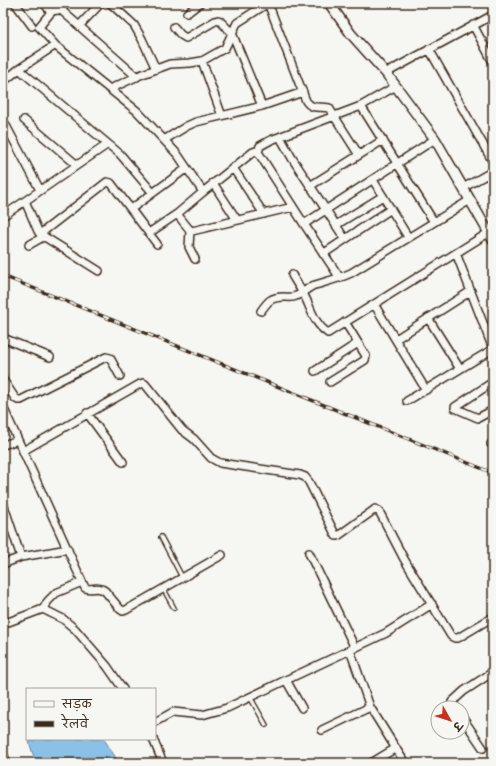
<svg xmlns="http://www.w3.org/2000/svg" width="496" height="766" font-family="Delius,'Playpen Sans Deva',sans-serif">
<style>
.water{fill:#89c1e7;stroke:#6a8597}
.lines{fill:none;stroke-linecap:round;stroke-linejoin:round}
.service-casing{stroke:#3b2a1e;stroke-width:6}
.minor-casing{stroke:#3b2a1e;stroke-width:10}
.tertiary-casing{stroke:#3b2a1e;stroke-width:12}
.service{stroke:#f6f6f2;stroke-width:3.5}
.minor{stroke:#f6f6f2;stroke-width:7}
.tertiary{stroke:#f6f6f2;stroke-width:9}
.rail-casing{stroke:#3b2a1e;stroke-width:3.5}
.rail{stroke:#f6f6f2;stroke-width:2;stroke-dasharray:6;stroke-linecap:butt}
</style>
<rect width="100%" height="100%" fill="#f6f6f2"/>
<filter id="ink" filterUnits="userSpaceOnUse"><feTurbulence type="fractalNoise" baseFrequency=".025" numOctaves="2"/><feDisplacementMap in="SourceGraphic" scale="8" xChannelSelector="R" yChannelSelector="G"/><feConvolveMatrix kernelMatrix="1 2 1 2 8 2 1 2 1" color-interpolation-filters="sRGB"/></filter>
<g filter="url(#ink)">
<path class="water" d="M34,739H104L119,763H36L29,742L34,741Z"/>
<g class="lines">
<g class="service-casing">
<path id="service" d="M161,537L182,577
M163,588L174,608
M250,697L266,725"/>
</g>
<g class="minor-casing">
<path id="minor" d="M15,3L32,26
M44,3L50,11C54,12 57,9 61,10L137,77
M110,3L134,25L142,39L156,69
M268,3L306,101C312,110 320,106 329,108L359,155
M61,10L67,3
M52,11L39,27L56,46
M187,13L200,3
M473,25L493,62
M79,26L101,3
M174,27L181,35L186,38L215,21L218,20L220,21L232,33L262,106
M429,49L493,162
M202,61L222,116
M19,69L108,144
M386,73L493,15
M3,82L19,69L54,46H56L137,111L178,155L203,192L253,152L256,151L258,152L304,224L435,139
M110,89L140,75L170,64L190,63L202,61L225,48L237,23L268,3
M361,106L434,222
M3,120L40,190
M24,120L77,165
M280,137L292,158L345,239
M164,140L187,126L196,122L262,106L303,92
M258,152L260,146L271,140L361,106L396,86
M233,168L264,214
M488,174L493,182
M373,180L408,237
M213,183L237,220
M310,186L383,140
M463,188L493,171
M203,192L177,214L189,229L192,231L293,207
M25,201L38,231L40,234L99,271
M3,208L6,214L108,144L120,154L153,193
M131,209L187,168
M304,224L340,278
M336,225L383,196
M190,230L189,247L195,259
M149,233L177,214
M40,234L107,182L111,183L157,244
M29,245L43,237
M323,254L391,209
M292,275C297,284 303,292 307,301C312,313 316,325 328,333L493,230
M374,304L426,390
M261,311C268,301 271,297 284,297C288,297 292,298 296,296C303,294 308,287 315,285C328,281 338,279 351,273L470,200
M428,318L460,369
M3,338L50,357
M396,339L471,291
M315,371L358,343
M3,380L15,398L18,400H21L106,357L110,358L120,376
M330,382L365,360L366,356L345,322
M493,382L455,407V408L478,418L493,410
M407,401L493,349L456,253
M3,407L85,588C93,591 97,585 105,591L120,609L123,611L126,610L222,555
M87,413L123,462
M491,444L493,443
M3,445L18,440
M23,451L140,384L143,383L145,384L182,430L194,439L211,458L220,463L300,475L305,477L309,482L336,536H338L374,510L375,509L379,511L404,559L451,636L455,638H458L493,617
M3,503L21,557
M309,553L355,648
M3,564L21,557L68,549
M43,609L48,601L56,593L82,582
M3,624L43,609L63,619L75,629L107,666L123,689
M350,650L370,707L405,763
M286,680L302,708
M456,708L452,702L464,691L493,672
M462,717L483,748
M155,722L173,712L202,715L227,708L286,680L350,650L386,633L432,604
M322,730L370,707
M153,739L163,763
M3,754L7,763
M371,763L396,748"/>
</g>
<g class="tertiary-casing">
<path id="tertiary" d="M329,3L351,34L386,73L435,139L493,240"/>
</g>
<use href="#service" class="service"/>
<use href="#minor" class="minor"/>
<use href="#tertiary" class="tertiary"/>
<g class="rail-casing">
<path id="rail" d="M3,276L493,473"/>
</g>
<use href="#rail" class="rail"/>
</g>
</g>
<rect width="496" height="766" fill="none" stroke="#f6f6f2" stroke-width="16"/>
<rect x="8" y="8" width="480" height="750" fill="none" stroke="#3b2a1e" stroke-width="1.5" filter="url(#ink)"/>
<rect x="26" y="688" width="130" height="52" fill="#f6f6f2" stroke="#aba49d"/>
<rect x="34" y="701" width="20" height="6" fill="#f6f6f2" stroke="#aba49d"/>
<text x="62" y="708" font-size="12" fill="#3b2a1e">सड़क</text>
<rect x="34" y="721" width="20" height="6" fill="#3b2a1e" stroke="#aba49d"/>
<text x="62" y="728" font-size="12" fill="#3b2a1e">रेलवे</text>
<g transform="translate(450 720) rotate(129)"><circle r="19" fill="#f6f6f2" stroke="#aba49d"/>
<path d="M0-3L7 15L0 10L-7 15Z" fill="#c8321e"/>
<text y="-6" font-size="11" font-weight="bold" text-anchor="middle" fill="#3b2a1e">उ</text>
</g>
</svg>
